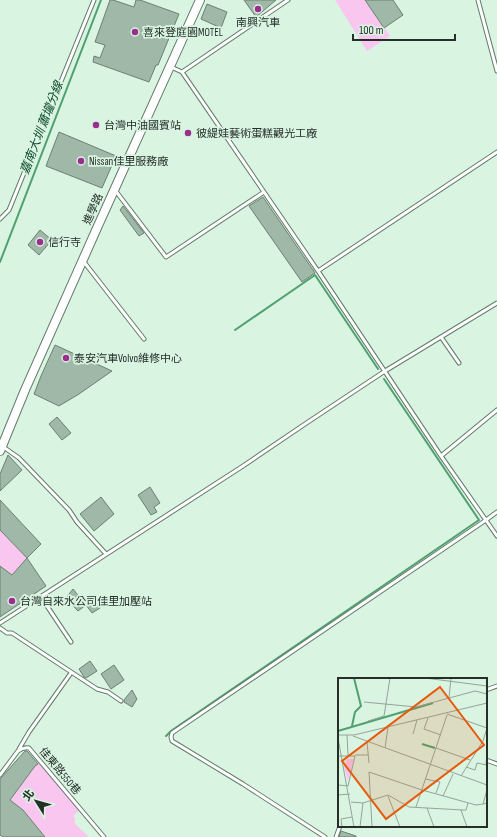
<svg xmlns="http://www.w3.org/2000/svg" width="497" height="837" font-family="'Sofia Sans Condensed','Noto Sans TC',sans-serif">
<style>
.green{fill:#f9c6ef}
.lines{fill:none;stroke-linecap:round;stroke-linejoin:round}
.stream{stroke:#50a170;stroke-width:2}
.building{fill:#9fb8a7;stroke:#6a8171}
.lane-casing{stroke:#647b6b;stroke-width:5}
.secondary-casing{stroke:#647b6b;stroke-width:10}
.lane{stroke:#fff;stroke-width:3}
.secondary{stroke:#fff;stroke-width:8}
.poi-dot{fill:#9a2d8d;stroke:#daf4e2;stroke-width:1.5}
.labels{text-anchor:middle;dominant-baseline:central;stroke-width:3.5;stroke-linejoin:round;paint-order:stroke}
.poi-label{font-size:11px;fill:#252f28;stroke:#daf4e2;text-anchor:start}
.street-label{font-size:11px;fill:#252f28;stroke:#daf4e2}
.water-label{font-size:12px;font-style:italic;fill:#094929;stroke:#daf4e2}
.inset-river{fill:none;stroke:#50a170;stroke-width:2}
.inset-road{fill:none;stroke:#92a598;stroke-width:1}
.view{fill:#e8590c;fill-opacity:0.15;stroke:#e8590c;stroke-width:2}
.inset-edge{fill:none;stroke:#252f28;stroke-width:2}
</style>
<rect width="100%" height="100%" fill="#daf4e2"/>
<path class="green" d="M335,0H365L390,36L367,51Z
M0,530L27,558L12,575L0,566Z
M39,763L80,810L73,816L75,818V824L89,837H45L23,810L10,800L35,766Z"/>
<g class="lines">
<path class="stream" d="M0,262L101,0
M235,330L315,275L378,369
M166,736L171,731L479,520L384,379"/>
</g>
<path class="building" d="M110,0H113L134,7L136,0H140L179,14L158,65H156L149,82L93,62L94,56L100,58L105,45L95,42Z
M244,0H276L256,17Z
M365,0H393L403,15L384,28Z
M207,4L227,12L221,28L201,19Z
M59,132L116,156L102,188L46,166Z
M263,197L315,273L302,282L249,206Z
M123,206L144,233L139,236L120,210Z
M40,230L52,240L39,255L28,245Z
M55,345L112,371L79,394L59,406L34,394L41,376Z
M57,417L71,433L62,440L49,424Z
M8,455L22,470L0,491V474Z
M150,487L160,503L154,507L157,512L151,515L138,495Z
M101,497L114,514L94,531L80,514Z
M0,500L41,544L27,558L0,530Z
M27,558L46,586L0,617V566L12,575Z
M73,589L86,605L78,611L66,598Z
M94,599L100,608L92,613L86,605Z
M90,661L97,671L86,678L84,677L79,669Z
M114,665L124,680L111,689L101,674Z
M132,690L137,699L132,707L124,702V700Z
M25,751H27L38,764L35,766L10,800L23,810L45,837H3L0,835V779Z
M341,831L356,836V837H339Z"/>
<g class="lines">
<g class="lane-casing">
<path id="lane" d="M478,0L497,71
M171,67L182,72L288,0
M182,72L318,271L441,456L497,536
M115,190L166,257L264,192
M0,219L9,210L94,0
M84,262L144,339
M318,271L497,152
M441,337L459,363
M2,446L19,458L69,510L77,522L106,554
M441,456L497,410
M41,597L71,642
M0,623L243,466L308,422L385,371L497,303
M0,628L7,633H12L97,689L108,692L121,701
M486,690L497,686
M19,749L29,732L71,673
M486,760L497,764
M0,775L18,751C22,748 25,747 29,748L104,837
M325,837L243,784L177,744L172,741L171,737L172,733L486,520L497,512
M336,837L340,826"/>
</g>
<g class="secondary-casing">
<path id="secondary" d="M0,451L25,390L97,228L200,0"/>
</g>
<use href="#lane" class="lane"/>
<use href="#secondary" class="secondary"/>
</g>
<g class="poi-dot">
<circle cx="258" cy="9" r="4"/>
<circle cx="135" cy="32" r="4"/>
<circle cx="96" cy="125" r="4"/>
<circle cx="188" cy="133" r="4"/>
<circle cx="81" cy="161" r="4"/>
<circle cx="40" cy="242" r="4"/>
<circle cx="66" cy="358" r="4"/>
<circle cx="12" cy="601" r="4"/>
</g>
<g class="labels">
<g class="poi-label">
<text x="258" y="22" text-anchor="middle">南興汽車</text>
<text x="143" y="32">喜來登庭園MOTEL</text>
<text x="104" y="125">台灣中油國賓站</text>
<text x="196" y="133">彼緹娃藝術蛋糕觀光工廠</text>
<text x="89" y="161">Nissan佳里服務廠</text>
<text x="48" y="242">信行寺</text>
<text x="74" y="358">泰安汽車Volvo維修中心</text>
<text x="20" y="601">台灣自來水公司佳里加壓站</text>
</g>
<g class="street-label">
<text transform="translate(93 209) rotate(-66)">進學路</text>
<text transform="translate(60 771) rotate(50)">佳東路550巷</text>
</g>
<g class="water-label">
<text transform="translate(42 128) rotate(-69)">嘉南大圳 蕭壠分線</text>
</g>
</g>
<g transform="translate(338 678)">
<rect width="149" height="149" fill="#daf4e2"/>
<path d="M9,81H16L10,103L6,90Z" fill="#f9c6ef"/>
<path class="inset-river" d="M14,48L17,34L23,28L16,0M0,53L95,25M84,66L97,70"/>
<path class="inset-road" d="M87,0L149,8M111,20L113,0M26,24L78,29L137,13L149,16M109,36L149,50M90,40L86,51L103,57M30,43L46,38L52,0M75,56L79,42M0,57H16L149,25M9,57L10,77M15,58L149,107M0,60L16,149M29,64L31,85M47,70L50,49M98,70L132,82M17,77H30M148,87L149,75M128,89L137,92L139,85L149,87M123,98L145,63L149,50M87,101L102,104L98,115M0,107L10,108L17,78H1M149,112L145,126L149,125M0,117L12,116M50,118L62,149M105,118L115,96M13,124L25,125L50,117L71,129L125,132H128L130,125M78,129L109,37M89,130L96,149M123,132L129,149M4,149L3,141L14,139M22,149L25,125M34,149L31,94L84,112L138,127L145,126"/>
<path class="view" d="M102,9L146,67L48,141L4,83Z"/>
<rect width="149" height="149" class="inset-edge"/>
</g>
<g transform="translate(36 801) rotate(307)" stroke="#daf4e2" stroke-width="3" paint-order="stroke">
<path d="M0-3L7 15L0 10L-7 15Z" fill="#252f28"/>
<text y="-6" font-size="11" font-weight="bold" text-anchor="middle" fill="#252f28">北</text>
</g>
<path d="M353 34v6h102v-6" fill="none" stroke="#252f28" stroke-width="2"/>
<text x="359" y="34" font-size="12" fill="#252f28" stroke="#daf4e2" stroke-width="3" paint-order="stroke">100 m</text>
</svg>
